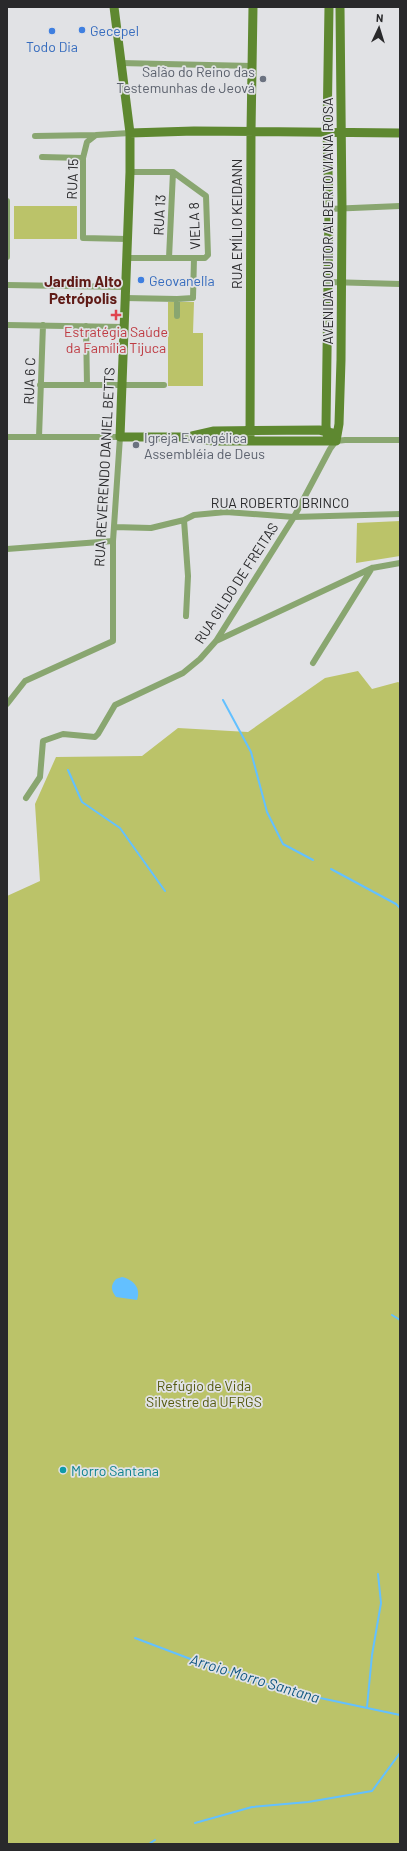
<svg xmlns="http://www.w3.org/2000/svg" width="407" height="1851" font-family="Barlow,sans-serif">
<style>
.green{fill:#bbc369}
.water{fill:#63c0ff}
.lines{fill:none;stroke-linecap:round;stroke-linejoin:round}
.stream{stroke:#63c0ff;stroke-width:2}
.street{stroke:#89a670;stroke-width:6}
.secondary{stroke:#5e8830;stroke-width:9}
.shop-dot{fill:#3f7fe0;stroke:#e1e2e5;stroke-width:1.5}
.worship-dot{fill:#6b7280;stroke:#e1e2e5;stroke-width:1.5}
.health-dot{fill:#e0444e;stroke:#e1e2e5;stroke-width:1.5}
.culture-dot{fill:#0f9aa8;stroke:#e1e2e5;stroke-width:1.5}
.labels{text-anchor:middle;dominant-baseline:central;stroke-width:3.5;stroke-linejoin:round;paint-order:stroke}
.shop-label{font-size:14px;fill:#366cbe;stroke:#e1e2e5;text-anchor:start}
.worship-label{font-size:14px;fill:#5b616d;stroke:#e1e2e5;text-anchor:end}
.street-label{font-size:14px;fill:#29292b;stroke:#e1e2e5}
.health-label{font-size:14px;fill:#be3a42;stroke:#e1e2e5}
.park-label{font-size:14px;fill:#565b10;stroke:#e1e2e5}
.culture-label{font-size:14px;fill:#0d838f;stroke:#e1e2e5;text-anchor:start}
.neighbourhood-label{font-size:15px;font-weight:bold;fill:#5f1a16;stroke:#e1e2e5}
.water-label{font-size:15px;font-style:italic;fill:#105780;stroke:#e1e2e5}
</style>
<rect width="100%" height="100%" fill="#e1e2e5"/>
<path class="green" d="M14,206H77V239H14Z
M168,302H194L193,333H203V386H168Z
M400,521V556L356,563L357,523Z
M358,671L372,689L398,682L400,683V1844H7V896L40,881L35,804L56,757L142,756L178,728L248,732L325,678Z"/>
<path class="water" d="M122,1277C134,1280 141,1288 137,1300L116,1297C111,1290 110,1286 116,1279Z"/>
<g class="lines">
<path class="stream" d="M223,700L251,752L267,812L283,844L313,860
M68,770L82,802L120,828L165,891
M331,869L396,904L400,908
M392,1315L400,1320
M135,1638L209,1666L292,1692L400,1715
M367,1707L372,1655L381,1603L378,1574
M195,1823L252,1807L308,1802L372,1791L400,1753
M149,1844L155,1840"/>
<path class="street" d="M120,63L253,66
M35,136L96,135
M42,157L83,158
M7,201V257
M329,209L400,206
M127,239L83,238V158L87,142L96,135L130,133
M127,258H205L208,255L206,196L173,172H130
M169,258L173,172
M328,282L400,284
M7,285L126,287
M125,298L177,299V316
M177,299L193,298L194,258
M7,325L124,327
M86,326L87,385
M40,385H164
M7,437H120L113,541V641L25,681L7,704
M39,437L43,325
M184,520L188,576L186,616
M114,527L151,528L184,520L194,515L226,512L294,517L400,514
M7,549L113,541
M216,641L372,568L400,563
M313,663L372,568
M26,798L40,777L43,741L63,734L95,737L98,734L115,705L183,673L200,659L216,641L294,517L330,449L336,441L345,440H400"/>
<path class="secondary" d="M114,7L130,133V172L120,437H186L213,441H336L339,424L341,360L342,209L340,7
M130,133L194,131L400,133
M192,436L214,431L319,430L332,433
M250,440L251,131L253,7
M328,441L326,426L329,209L327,132L329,7"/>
</g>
<g class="shop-dot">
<circle cx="82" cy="30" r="4"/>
<circle cx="52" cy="31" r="4"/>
<circle cx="141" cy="280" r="4"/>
</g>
<g class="worship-dot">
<circle cx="263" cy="79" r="4"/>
<circle cx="136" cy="445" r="4"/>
</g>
<path class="health-dot" d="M114 309h4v4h4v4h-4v4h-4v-4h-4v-4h4z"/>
<circle class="culture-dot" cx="63" cy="1470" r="4"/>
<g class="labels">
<g class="shop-label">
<text x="90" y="30">Gecepel</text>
<text x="52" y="46" text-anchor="middle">Todo Dia</text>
<text x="149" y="280">Geovanella</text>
</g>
<g class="worship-label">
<text x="255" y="71">Salão do Reino das<tspan x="255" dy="16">Testemunhas de Jeová</tspan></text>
<text x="144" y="437" text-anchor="start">Igreja Evangélica<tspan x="144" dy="16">Assembléia de Deus</tspan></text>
</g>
<g class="street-label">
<text transform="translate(72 179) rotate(-88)">RUA 15</text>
<text transform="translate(159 215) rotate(-87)">RUA 13</text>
<text transform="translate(327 221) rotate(-90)">AVENIDA DOUTOR ALBERTO VIANA ROSA</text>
<text transform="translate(236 224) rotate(-90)">RUA EMÍLIO KEIDANN</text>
<text transform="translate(194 226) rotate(-92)">VIELA 8</text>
<text transform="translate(29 381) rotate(-88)">RUA 6 C</text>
<text transform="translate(104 467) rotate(-87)">RUA REVERENDO DANIEL BETTS</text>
<text x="280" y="502">RUA ROBERTO BRINCO</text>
<text transform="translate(236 583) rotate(-57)">RUA GILDO DE FREITAS</text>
</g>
<g class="health-label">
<text x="116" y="331">Estratégia Saúde<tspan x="116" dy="16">da Família Tijuca</tspan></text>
</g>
<g class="park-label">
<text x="204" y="1385">Refúgio de Vida<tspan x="204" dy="16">Silvestre da UFRGS</tspan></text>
</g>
<g class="culture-label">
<text x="71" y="1470">Morro Santana</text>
</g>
<g class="neighbourhood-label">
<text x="83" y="281">Jardim Alto<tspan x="83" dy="17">Petrópolis</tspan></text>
</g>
<g class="water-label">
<text transform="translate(255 1678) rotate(17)">Arroio Morro Santana</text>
</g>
</g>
<rect width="407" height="1851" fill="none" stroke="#29292b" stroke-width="16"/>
<g transform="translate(379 28) rotate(4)" stroke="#e1e2e5" stroke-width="3" paint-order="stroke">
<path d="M0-3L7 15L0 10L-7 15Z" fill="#29292b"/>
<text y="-6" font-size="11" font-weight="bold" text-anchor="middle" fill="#29292b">N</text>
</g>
</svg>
